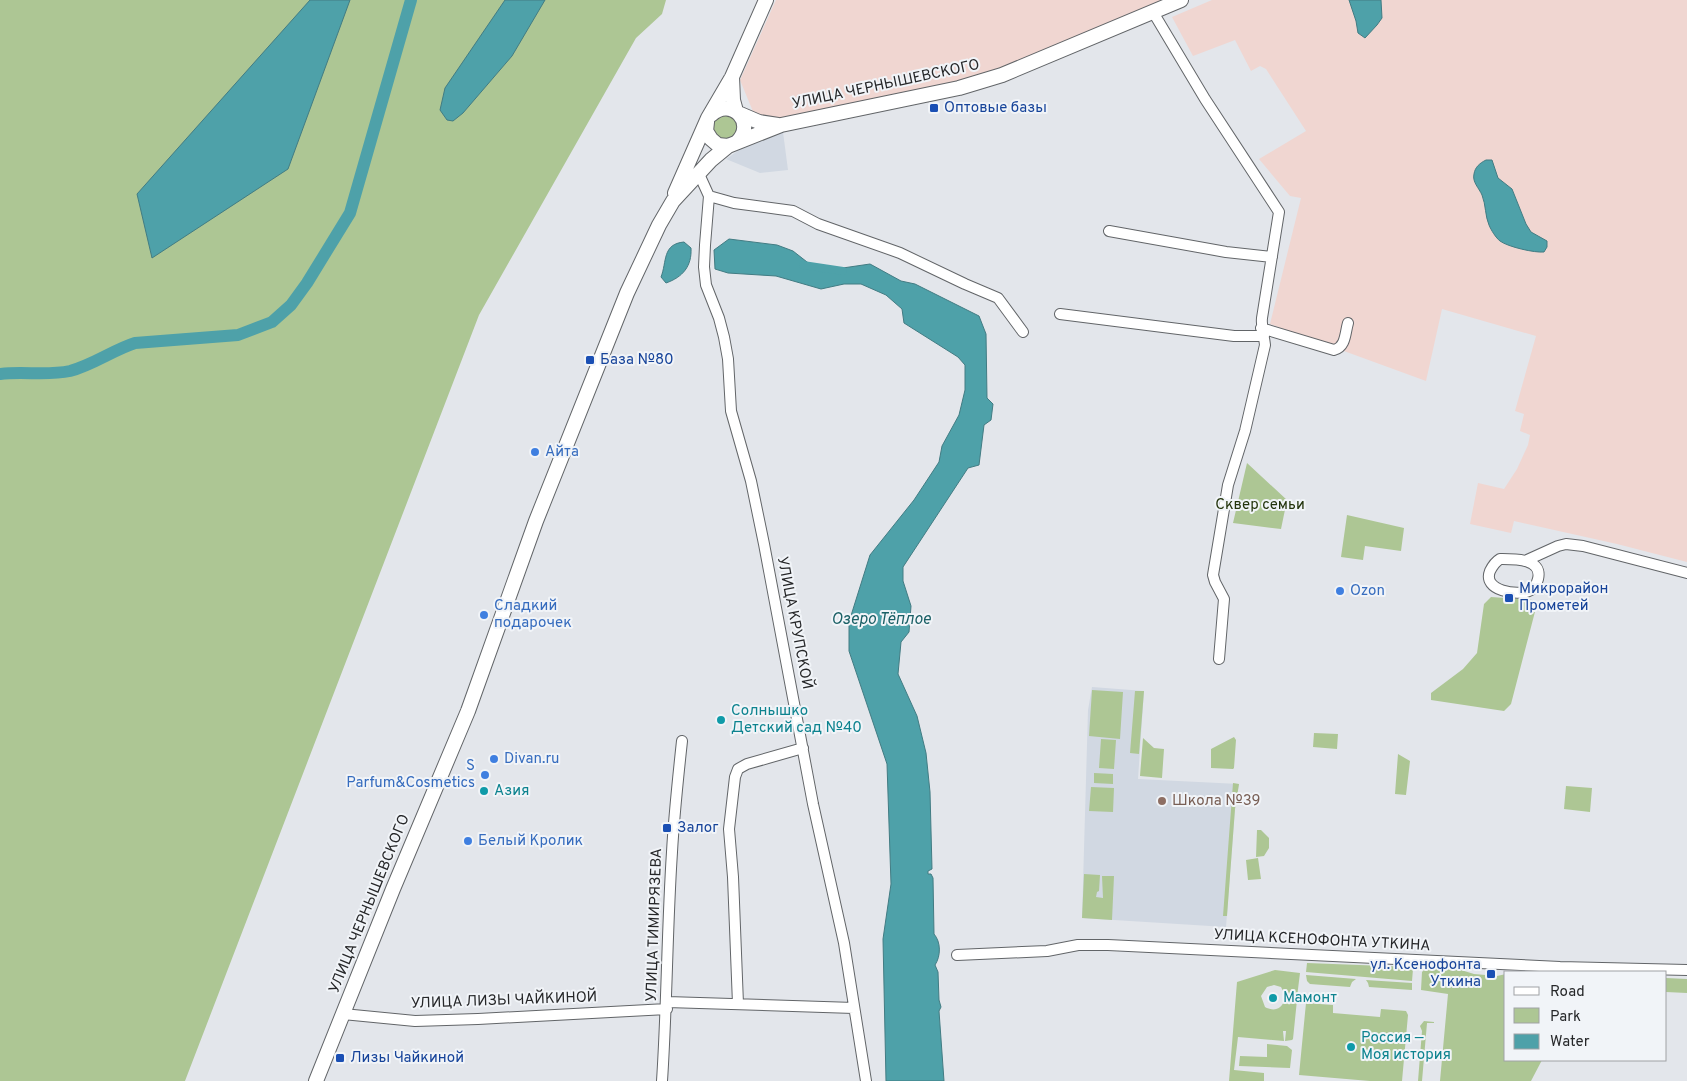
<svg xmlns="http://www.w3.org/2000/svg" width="1687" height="1081" font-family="Overpass,sans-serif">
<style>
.built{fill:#d1d8e2}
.industrial{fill:#f0d6d1}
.green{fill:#adc694}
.water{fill:#4ea1a9;stroke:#427c83}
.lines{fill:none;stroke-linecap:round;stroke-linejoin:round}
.canal{stroke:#4ea1a9;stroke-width:8}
.river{stroke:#4ea1a9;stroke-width:12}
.minor-casing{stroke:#626568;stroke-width:12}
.major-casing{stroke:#626568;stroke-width:16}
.minor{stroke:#fff;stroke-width:10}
.major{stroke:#fff;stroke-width:14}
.transit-dot{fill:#1a4fb4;stroke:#f1f4f8;stroke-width:2}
.shop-dot{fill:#3f7fe0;stroke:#f1f4f8;stroke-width:2}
.culture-dot{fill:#0f9aa8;stroke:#f1f4f8;stroke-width:2}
.education-dot{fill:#8d6e63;stroke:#f1f4f8;stroke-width:2}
.labels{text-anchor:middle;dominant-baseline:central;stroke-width:4;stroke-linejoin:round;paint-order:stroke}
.street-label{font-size:15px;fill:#262729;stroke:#f1f4f8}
.transit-label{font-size:15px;fill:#164399;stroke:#f1f4f8;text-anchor:start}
.shop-label{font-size:15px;fill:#366cbe;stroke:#f1f4f8;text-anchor:start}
.park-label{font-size:15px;fill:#23340c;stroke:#f1f4f8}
.culture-label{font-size:15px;fill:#0d838f;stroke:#f1f4f8;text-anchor:start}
.education-label{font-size:15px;fill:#785e54;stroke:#f1f4f8;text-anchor:start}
.water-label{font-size:16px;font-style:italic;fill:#1b6066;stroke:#f1f4f8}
</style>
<rect width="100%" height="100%" fill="#e3e6eb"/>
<path class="built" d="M783,132L788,170L760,173L726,159L745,146Z
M1092,687L1144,691L1138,779L1239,784L1235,809L1226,927L1082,918L1088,710Z"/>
<path class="industrial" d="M776,0H1166L1005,68L937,87L790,120L754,114L740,80Z
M1212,0H1687V562L1617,544L1514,521L1511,533L1470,524L1478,483L1504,489L1517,469L1528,445L1530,435L1520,431L1524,414L1515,411L1536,336L1442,309L1426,381L1270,324L1301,198L1290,196L1259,159L1306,131L1266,69L1260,66L1251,71L1235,40L1193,56L1172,17Z"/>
<path class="green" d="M0,0H666L662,14L636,38L479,315L185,1081H0Z
M731,114L739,126L732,139L722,140L713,134L712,121L714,118Z
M1247,463L1287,500L1281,529L1233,523Z
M1347,515L1404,528L1401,551L1365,546L1363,560L1341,557Z
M1491,597L1533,600L1537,604L1511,704L1504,711L1431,700V693L1463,669L1477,653L1484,604Z
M1092,690L1123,692L1120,739L1089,736Z
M1135,691H1144L1139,754L1130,753Z
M1314,733L1338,734L1337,749L1313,747Z
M1234,737L1236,740L1234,768L1233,769L1211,768V749Z
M1143,738L1154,748L1164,749L1162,778L1140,776Z
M1101,739L1116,740L1114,769L1099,768Z
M1398,754L1410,761L1406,795L1395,794Z
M1094,773L1113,774V784L1094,783Z
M1233,783L1239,784L1235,809L1227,916H1223Z
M1566,786L1592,788L1590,812L1564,809Z
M1091,787L1114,788L1113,812L1089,811Z
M1257,830H1261L1269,838V848L1264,856L1256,857Z
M1258,858L1261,879L1248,880L1246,860Z
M1084,874L1100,875L1099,891L1097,892L1096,897L1103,898L1102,876H1114L1112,920L1082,918Z
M1307,963L1411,967L1413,969L1412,981L1306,972Z
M1426,968L1461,970L1474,974L1497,976L1506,974V1060H1542L1531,1081H1440L1448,994L1421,990L1422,972Z
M1275,970L1300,973L1297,997H1286L1281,987L1274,985L1267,987L1261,996L1265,1007C1274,1012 1282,1009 1285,999L1297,1000L1293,1039L1292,1040L1285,1041L1286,1031H1283L1284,1041L1238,1037L1234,1070L1264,1073V1081H1229L1237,982Z
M1306,975L1356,979L1352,982L1350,987L1310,984L1307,981Z
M1666,978L1687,979V993L1666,992Z
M1366,980L1412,983V990L1369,987L1368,983Z
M1306,1003L1333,1005V1013L1380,1017L1381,1009L1406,1011L1408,1015L1402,1081H1370L1299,1075Z
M1424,1021L1434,1022V1023H1427L1422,1081H1418L1422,1031L1420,1026Z
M1267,1044L1287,1046L1292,1050L1290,1068L1239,1066L1240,1056L1267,1057Z"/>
<path class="water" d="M310,0H350L288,169L152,258L137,194Z
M505,0H545L512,56L463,113L453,121L447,120L440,110L445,88Z
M1349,0H1381L1382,18L1377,25L1365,38L1358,33L1356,21Z
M1486,160H1492L1498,178L1512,189L1526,224L1531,232L1547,241V247L1544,252C1535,253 1508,247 1500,241C1496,238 1491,230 1489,225C1485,216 1486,205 1482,195C1479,188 1472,182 1474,174C1475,167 1480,163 1486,160Z
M729,239L777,245L793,251L816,269L829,270L870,264L901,281L915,284L979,316L986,334L987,398L993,404L991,420L984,425L979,465L968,468L903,567V581L911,606L909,632L901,642L898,674L917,716L926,753L930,792L932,869L928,871V874H931L933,878L934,934C941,942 941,956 935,965L938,972L939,1000L941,1007L939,1011L944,1081H886L883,939L891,884L887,764L849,651V622L870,555L914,500L939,462L942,446L959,415L965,390V365L958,357L904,323L902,309L886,295L861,284H844L821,289L776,276L728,273L715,269L714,250Z
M684,242L691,248C692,266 683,277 666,283L661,277C667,262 662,244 684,242Z"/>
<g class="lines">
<path class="canal" d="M803,265L843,271"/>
<path class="river" d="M0,374C23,371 47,376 70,371C93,365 113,350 135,343L238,335L272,322L291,305L307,283L350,213L411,0"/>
<g class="minor-casing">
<path id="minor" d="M1153,12L1205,99L1279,212L1262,318C1261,328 1264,335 1265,345L1245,431L1228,485L1213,575L1215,582L1224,599L1219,659
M699,174L709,196L705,245L704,267L706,285L719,318L724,337L728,359L731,411L751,481L764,544L813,804L844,943L866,1081
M709,196L734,203L793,211L818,224L900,253L965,284L998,298L1023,332
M1109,231L1226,252L1272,257
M1060,314L1234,336H1264
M1261,328L1334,350C1346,347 1345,333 1348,323
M1500,559C1514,559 1543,558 1538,579C1537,583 1534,589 1529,591C1518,596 1482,591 1490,571C1493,565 1495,562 1500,559Z
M1525,561L1558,546L1566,544L1583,546L1687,573
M957,955L1047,951L1078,945H1108L1560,967L1687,970
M667,1002L854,1008
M738,1004L733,877L729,829L735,777L738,769L747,764L803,748
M343,1014L415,1021L478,1019L667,1009
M662,1081C667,1005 667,928 672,852C674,815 678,778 682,741"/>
</g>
<g class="major-casing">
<path id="major" d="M732,77L733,100L736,111
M738,113L759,122L778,125
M711,115C731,96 757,123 737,142
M707,122L706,131L711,139L718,145L728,146L781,125L959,88L1002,75L1181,0
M675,193L708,118L732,77L766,0
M316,1081L393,889L468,711L536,521L627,293L659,225L673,201L711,160L728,146"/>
</g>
<use href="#minor" class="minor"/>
<use href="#major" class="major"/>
</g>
<g class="transit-dot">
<rect x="929" y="103" width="10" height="10" rx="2.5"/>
<rect x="585" y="355" width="10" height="10" rx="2.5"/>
<rect x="1504" y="593" width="10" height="10" rx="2.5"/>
<rect x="662" y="823" width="10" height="10" rx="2.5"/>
<rect x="1486" y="969" width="10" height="10" rx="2.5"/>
<rect x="335" y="1053" width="10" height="10" rx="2.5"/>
</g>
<g class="shop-dot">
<circle cx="535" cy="452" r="5"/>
<circle cx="1340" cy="591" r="5"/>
<circle cx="484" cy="615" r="5"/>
<circle cx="494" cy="759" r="5"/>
<circle cx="485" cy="775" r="5"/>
<circle cx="468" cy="841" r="5"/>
</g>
<g class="culture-dot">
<circle cx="721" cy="720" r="5"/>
<circle cx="484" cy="791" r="5"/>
<circle cx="1273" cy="998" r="5"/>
<circle cx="1351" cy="1047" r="5"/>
</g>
<circle class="education-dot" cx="1162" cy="801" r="5"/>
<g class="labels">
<g class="street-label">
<text transform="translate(886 85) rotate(-12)">УЛИЦА ЧЕРНЫШЕВСКОГО</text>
<text transform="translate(794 623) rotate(79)">УЛИЦА КРУПСКОЙ</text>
<text transform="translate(370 904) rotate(-68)">УЛИЦА ЧЕРНЫШЕВСКОГО</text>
<text transform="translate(655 925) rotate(-88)">УЛИЦА ТИМИРЯЗЕВА</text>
<text transform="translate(1322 941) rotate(3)">УЛИЦА КСЕНОФОНТА УТКИНА</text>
<text transform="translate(504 1001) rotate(-2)">УЛИЦА ЛИЗЫ ЧАЙКИНОЙ</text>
</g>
<g class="transit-label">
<text x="944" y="108">Оптовые базы</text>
<text x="600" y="360">База №80</text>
<text x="1519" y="589">Микрорайон<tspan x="1519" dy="17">Прометей</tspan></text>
<text x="677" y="828">Залог</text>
<text x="1481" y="965" text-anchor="end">ул. Ксенофонта<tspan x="1481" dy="17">Уткина</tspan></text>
<text x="350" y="1058">Лизы Чайкиной</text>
</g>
<g class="shop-label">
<text x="545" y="452">Айта</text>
<text x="1350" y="591">Ozon</text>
<text x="494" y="606">Сладкий<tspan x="494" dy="17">подарочек</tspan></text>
<text x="504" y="759">Divan.ru</text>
<text x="475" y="766" text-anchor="end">S<tspan x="475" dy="17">Parfum&amp;Cosmetics</tspan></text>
<text x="478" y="841">Белый Кролик</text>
</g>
<g class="park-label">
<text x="1260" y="505">Сквер семьи</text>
</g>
<g class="culture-label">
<text x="731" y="711">Солнышко<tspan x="731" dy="17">Детский сад №40</tspan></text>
<text x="494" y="791">Азия</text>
<text x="1283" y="998">Мамонт</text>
<text x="1361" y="1038">Россия —<tspan x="1361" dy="17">Моя история</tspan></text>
</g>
<g class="education-label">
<text x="1172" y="801">Школа №39</text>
</g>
<g class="water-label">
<text x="881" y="620">Озеро Тёплое</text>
</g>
</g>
<rect x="1504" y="971" width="162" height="90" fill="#f1f4f8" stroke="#a0a2a5"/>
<rect x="1514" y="987" width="25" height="8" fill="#ffffff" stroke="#a0a2a5"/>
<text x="1550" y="996" font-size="15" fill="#262729">Road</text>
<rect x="1514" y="1008" width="25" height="15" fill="#adc694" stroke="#a0a2a5"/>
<text x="1550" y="1021" font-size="15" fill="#262729">Park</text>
<rect x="1514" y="1034" width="25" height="15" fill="#4ea1a9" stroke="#a0a2a5"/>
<text x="1550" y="1046" font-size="15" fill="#262729">Water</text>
</svg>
